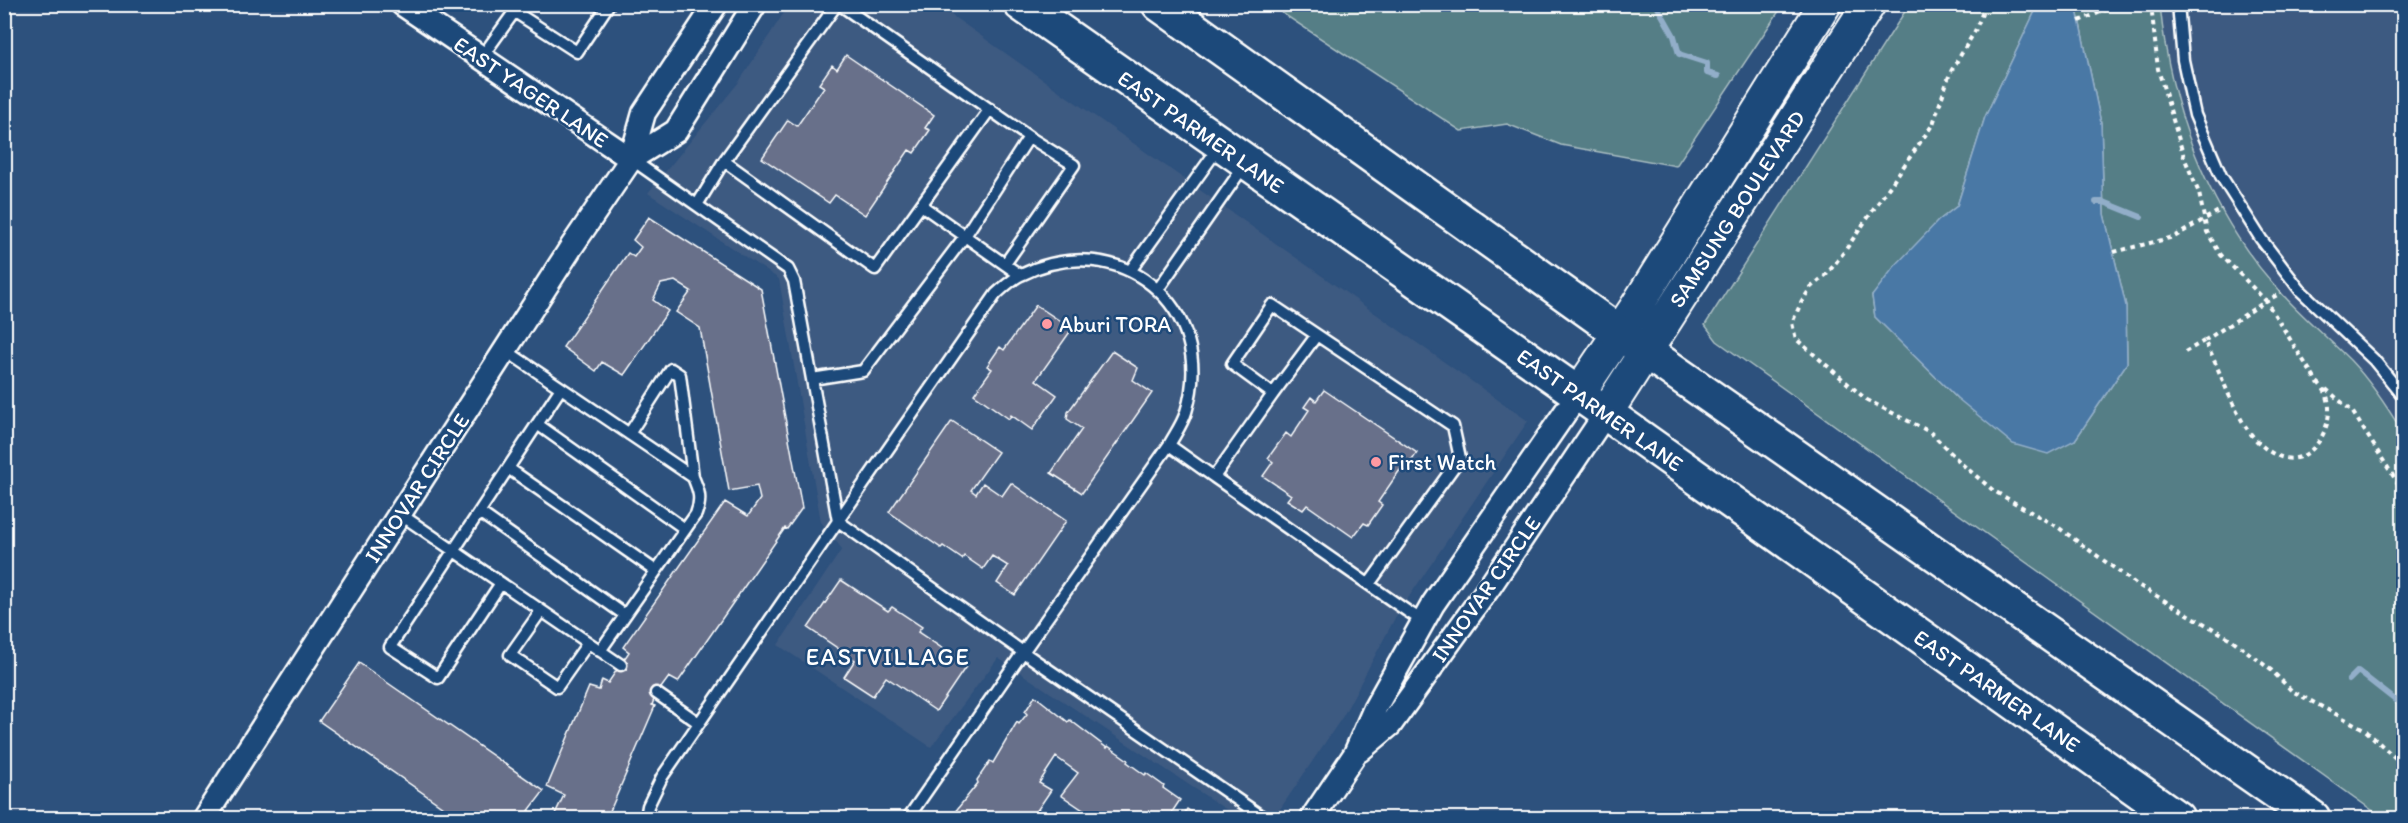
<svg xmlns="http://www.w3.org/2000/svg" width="2408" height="823" font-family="Itim,sans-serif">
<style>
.built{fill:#3e5a81}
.green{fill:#557e86;stroke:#aabec2;stroke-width:1.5}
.water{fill:#4978a5;stroke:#92aec9;stroke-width:1.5}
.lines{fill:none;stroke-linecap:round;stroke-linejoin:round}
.stream{stroke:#92aec9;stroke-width:6}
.building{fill:#676f8a;stroke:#fff;stroke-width:1.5}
.lane-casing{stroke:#fff;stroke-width:15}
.street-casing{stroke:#fff;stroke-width:27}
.secondary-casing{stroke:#fff;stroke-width:36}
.primary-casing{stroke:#fff;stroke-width:38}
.path{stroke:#fff;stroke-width:4;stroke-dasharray:4.5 4.5;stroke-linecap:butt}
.lane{stroke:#1f4a7a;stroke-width:10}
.street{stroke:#1f4a7a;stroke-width:22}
.secondary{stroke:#1f4a7a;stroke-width:32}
.primary{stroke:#1f4a7a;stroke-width:33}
.poi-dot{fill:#ff9aa2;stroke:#1f4a7a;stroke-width:2}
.labels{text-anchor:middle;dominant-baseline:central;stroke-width:5;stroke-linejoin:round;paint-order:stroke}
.street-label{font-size:22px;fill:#fff;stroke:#1f4a7a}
.poi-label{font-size:22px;fill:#fff;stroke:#1f4a7a;text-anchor:start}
.neighbourhood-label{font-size:24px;letter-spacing:1.5px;fill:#fff;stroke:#1f4a7a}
</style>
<rect width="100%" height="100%" fill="#2d517d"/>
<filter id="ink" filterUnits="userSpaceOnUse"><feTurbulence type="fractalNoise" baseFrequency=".0167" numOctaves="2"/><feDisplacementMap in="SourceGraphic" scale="12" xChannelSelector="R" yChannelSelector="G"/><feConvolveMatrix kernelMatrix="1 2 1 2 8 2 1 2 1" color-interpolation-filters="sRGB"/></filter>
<g filter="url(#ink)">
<path class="built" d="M789,5H937L1528,421L1396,616L1343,716L1274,818H1239L998,658L931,747L778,645L842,549L821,522L779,279L648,193L739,82Z
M1909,5H2403V818H2383L1717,341L1705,325Z"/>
<path class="green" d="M1270,5H1783L1676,166L1561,145L1507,124L1461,131Z
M1909,5H2038L1985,117L1957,206L1938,221L1872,296L1875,317L1957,398L2075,440L2127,363L2126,306L2104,214L2101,123L2076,5H2160C2170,107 2206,208 2275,286C2298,313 2325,335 2350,360C2371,382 2388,408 2403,433V818H2383L1717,341L1705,325Z"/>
<path class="water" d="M2038,5H2076L2101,123L2104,214L2126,306L2127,363L2075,440L2048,454L2013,444L1957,398L1875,317L1872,296L1894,267L1938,221L1957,206L1985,117Z"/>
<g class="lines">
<path class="stream" d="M1396,4H1409
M1656,4L1674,36L1679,54L1707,63V73L1718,76
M2096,202H2104L2141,217
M2349,680L2358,671L2404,707"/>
</g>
<path class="building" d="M846,55L934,115L925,128L930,130L914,153L909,150L865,215L835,195L829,203L762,158L788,120L797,126L824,87L819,84L832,65L837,69Z
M649,217L761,289L802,508L787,529L785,528L678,682L669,677L661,688H658L652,705L655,706L607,818H553L564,795L547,787L589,687L599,690L602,680L608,683L629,652L623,647L725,502L748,516L760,499L757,486L729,491L700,328L676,312L691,291L675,281L661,284L653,300L668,311L624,375L602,362L596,371L563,347L628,253L634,257L641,247L633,240Z
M1036,305L1072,329L1036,380L1057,395L1032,430L1011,415L1009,419L974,394L992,369L987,366L1000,347L1004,350Z
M1112,351L1138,368L1133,380L1152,393L1082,493L1051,473L1082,429L1067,419L1068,412Z
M1324,390L1417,453L1406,469L1402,467L1378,502L1382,505L1368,525L1364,523L1353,537L1307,505L1303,510L1287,500L1291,495L1263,476L1273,462L1268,458L1286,433L1291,437L1309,410L1304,407L1311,397L1316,401Z
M952,421L998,452L971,490L976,494L983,483L1002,496L1011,483L1066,521L1015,595L997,583L1008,566L992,556L983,569L964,556L962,559L943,546L941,548L889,512Z
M841,580L888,611L892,607L922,627L918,632L967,665L936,711L886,677L873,696L844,677L855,660L808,628Z
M359,663L544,791L524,817L527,818H459L319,721Z
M1035,696L1068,722L1070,720L1107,748L1108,746L1128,760L1127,762L1145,775L1146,773L1164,786L1163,788L1180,800L1172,812L1182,818L1187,809L1200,818H1095L1061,795L1078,773L1056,757L1039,783L1051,790L1032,818H950L978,783L977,780L990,761L993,763L1017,722L1019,724L1027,714L1025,712Z"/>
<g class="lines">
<g class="lane-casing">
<path id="lane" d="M2178,4L2183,60L2195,115L2221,176L2261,239L2300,290L2374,360L2404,397
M515,12L577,52L609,4
M481,58L520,4
M631,159L788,269L794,281L838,521L662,777L648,806L646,818
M724,161L837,4
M697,205L724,161L875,269L921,205L1020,275
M921,205L990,109
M1005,264L1074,165L1029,137
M1130,271L1219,147
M1159,288L1244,166
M505,350L693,477C699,491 702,499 696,514L600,651
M812,379L863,371L965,236L1029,137L839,4
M1273,394L1316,336
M537,424L685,529
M629,434L671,369L680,375L693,477
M1169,445C1175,434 1183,423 1186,412C1219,306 1118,226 1021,275C1012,279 1003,288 996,294L838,521L1023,652L1169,445L1214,477
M508,468L656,571
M479,512L625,615
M400,514L621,665
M501,583L438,678L390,647L561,388
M1369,584L1460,458L1453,426L1272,305L1232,364L1273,394L1214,477L1407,611L1423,621
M541,611L510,655L557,687L588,643
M656,693L699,723
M908,818L1023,652L1264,818"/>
</g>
<g class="street-casing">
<path id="street" d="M402,4L631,159
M631,159L676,131L755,4
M1359,751L1390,725L1490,586L1606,413
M204,818L572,246L631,159L644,113L716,4
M1312,818L1355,754L1375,708L1433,604L1578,394"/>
</g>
<g class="secondary-casing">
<path id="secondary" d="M1578,394L1635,309L1825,4
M1606,413L1869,4"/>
</g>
<g class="primary-casing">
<path id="primary" d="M1021,4L1606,413L2177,818
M1159,4L1618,332L2313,818"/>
</g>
<path class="path" d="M1986,4L1975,31L1950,73L1933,124L1844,252L1827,274L1811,287L1801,303L1792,323L1796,339L1867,400L1930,432L1963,465L1994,491L2059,528L2136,584L2231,639L2271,670L2292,691L2364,729L2404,766
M2151,4L2158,69L2184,157L2199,193L2207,232L2221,255L2266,301L2204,341C2226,377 2238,442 2281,457C2318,470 2346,404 2317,382L2266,301L2281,293
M2079,21L2120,4
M2114,252L2174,237L2222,209
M2185,352L2204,341
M2326,389L2352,411L2404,493"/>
<use href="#lane" class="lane"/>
<use href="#street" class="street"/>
<use href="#secondary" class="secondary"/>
<use href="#primary" class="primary"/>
</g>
</g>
<g class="poi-dot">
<circle cx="1047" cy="324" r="6"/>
<circle cx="1376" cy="462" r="6"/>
</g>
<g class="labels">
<g class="street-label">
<text transform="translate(531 92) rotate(34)">EAST YAGER LANE</text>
<text transform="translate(1201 132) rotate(35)">EAST PARMER LANE</text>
<text transform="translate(1737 209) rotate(-57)">SAMSUNG BOULEVARD</text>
<text transform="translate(1600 410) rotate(35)">EAST PARMER LANE</text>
<text transform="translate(417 488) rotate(-57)">INNOVAR CIRCLE</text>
<text transform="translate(1486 589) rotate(-55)">INNOVAR CIRCLE</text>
<text transform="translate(1997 691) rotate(35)">EAST PARMER LANE</text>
</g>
<g class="poi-label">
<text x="1059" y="324">Aburi TORA</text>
<text x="1388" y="462">First Watch</text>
</g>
<g class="neighbourhood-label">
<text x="888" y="656">EASTVILLAGE</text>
</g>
</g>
<rect width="2408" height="823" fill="none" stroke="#1f4a7a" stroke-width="24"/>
<rect x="12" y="12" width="2384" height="799" fill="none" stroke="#fff" stroke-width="2" filter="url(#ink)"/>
</svg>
